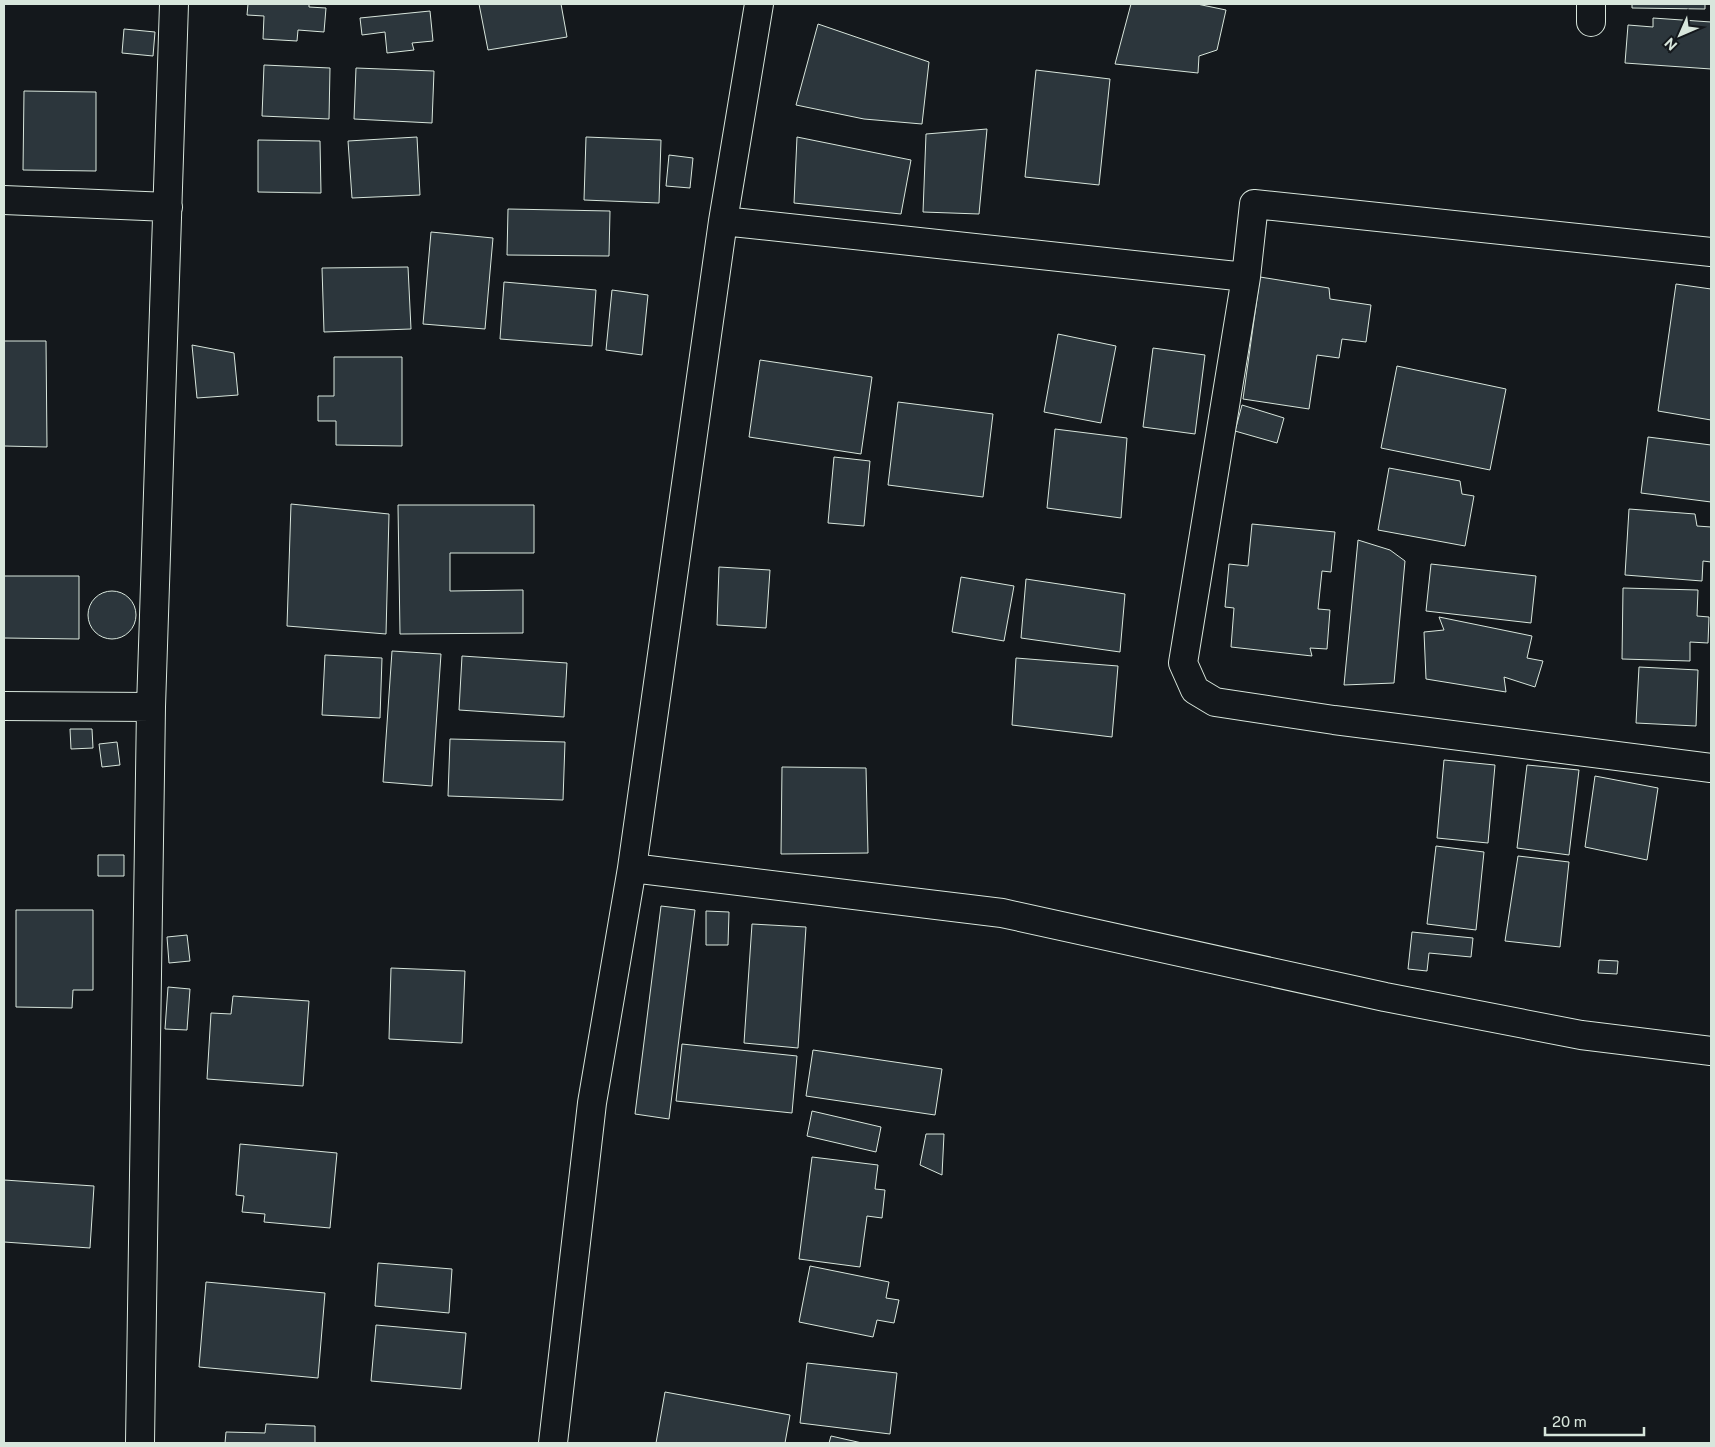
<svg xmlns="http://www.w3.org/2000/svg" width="1715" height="1447" font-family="'Public Sans',sans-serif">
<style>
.building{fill:#2c363c;stroke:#d8e6dc}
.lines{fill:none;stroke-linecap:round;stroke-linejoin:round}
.street-casing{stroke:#d8e6dc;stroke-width:30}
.street{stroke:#14181c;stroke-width:28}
</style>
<rect width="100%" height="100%" fill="#14181c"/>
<path class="building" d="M248,4H309V7L326,8L324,32L298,30L297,41L263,39L264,16L247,15Z
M479,4H561L567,37L488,50Z
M1131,4H1197L1226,10L1217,50L1199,56L1198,73L1115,64Z
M1632,4H1705V9L1632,8Z
M430,11L433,41L412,43L414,50L387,53L385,32L362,35L360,18Z
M1653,18L1711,22V69L1625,63L1628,25L1653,27Z
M818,24L929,62L922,124L864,119L796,105Z
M124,29L155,32L153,56L122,53Z
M264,65L330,68L329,119L262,116Z
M356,68L434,71L432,123L354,119Z
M1036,70L1110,79L1099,185L1025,177Z
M24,91L96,92V171L23,170Z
M987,129L979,214L923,212L926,134Z
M417,137L420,195L352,198L348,141Z
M586,137L661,140L659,203L584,200Z
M797,137L911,160L901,214L794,203Z
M258,140L320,141L321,193L258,192Z
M669,155L693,158L690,188L666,186Z
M508,209L610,211L609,256L507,255Z
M431,232L493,238L485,329L423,324Z
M408,267L411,329L324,332L322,268Z
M1260,277L1329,288L1330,299L1371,305L1366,342L1342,339L1339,358L1317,355L1309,409L1243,399Z
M504,282L596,290L592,346L500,339Z
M1676,284L1711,289V420L1658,411Z
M612,290L648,295L642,355L606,350Z
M1058,334L1116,346L1101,423L1044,412Z
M4,341H46L47,447L4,446Z
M192,345L234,353L238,395L197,398Z
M1153,348L1205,355L1195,434L1143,427Z
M334,357H402V446L336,445V421H318V396H334Z
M760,360L872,377L861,454L749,437Z
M1397,366L1506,389L1490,470L1381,448Z
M898,402L993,414L983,497L888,485Z
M1242,405L1284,418L1277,443L1235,431Z
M1055,429L1127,438L1121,518L1047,508Z
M1648,437L1711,445V502L1641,493Z
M834,457L870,461L864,526L828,523Z
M1389,468L1460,481L1462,494L1474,496L1465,546L1378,530Z
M291,504L389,514L386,634L287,626Z
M398,505H534V553H450V591L523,590V633L400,634Z
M1629,509L1695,514L1697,526L1711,527V562L1703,561L1702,581L1625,575Z
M1252,524L1335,532L1331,572L1322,571L1318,609L1330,610L1327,649L1310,648L1312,656L1231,647L1234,608L1225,607L1229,564L1248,566Z
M1358,540L1390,550L1405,561L1394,683L1344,685Z
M1431,564L1536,576L1531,623L1426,611Z
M719,567L770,570L766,628L717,625Z
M4,576H79V639L4,638Z
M961,577L1014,586L1004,641L952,632Z
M1026,579L1125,594L1120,652L1021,638Z
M1623,588L1698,590L1697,616L1709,617L1708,643L1690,642V661L1622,659Z
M88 615a24 24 0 1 1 48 0a24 24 0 1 1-48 0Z
M1439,617L1532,636L1527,658L1543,661L1535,687L1504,677L1506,692L1426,679L1424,632L1444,630Z
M392,651L441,654L432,786L383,782Z
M325,655L382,658L380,718L322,715Z
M462,656L567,663L564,717L459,710Z
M1016,658L1118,666L1112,737L1012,725Z
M1639,667L1698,670L1696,726L1636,723Z
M70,729H92L93,748L71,749Z
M450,739L565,742L563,800L448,796Z
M117,742L120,765L102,767L99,744Z
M1444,760L1495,765L1488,843L1437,838Z
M1527,765L1579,770L1569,855L1517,848Z
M782,767L866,768L868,853L781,854Z
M1595,776L1658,788L1647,860L1585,847Z
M1436,846L1484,852L1476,930L1427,924Z
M98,855H124V876H98Z
M1518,856L1569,862L1560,947L1505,941Z
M661,906L695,910L669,1119L635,1114Z
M16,910H93V990H73L72,1008L16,1007Z
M706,911L729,912L728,945H706Z
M752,924L806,927L798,1048L744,1043Z
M1412,932L1473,938L1471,957L1429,953L1427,971L1408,969Z
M187,935L190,961L169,963L167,937Z
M1599,960L1618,961L1617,974L1598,973Z
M391,968L465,971L462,1043L389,1039Z
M168,987L190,989L187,1030L165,1029Z
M233,996L309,1001L303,1086L207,1079L211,1013L231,1014Z
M682,1044L797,1056L792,1113L676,1101Z
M813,1050L942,1069L935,1115L806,1096Z
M812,1111L881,1127L876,1152L807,1136Z
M926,1134H944L942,1175L920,1165Z
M240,1144L337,1153L330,1228L264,1222L265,1214L242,1212L244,1196L236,1195Z
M812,1157L878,1165L875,1189L885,1190L882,1218L867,1216L860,1267L799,1259Z
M4,1180L94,1186L90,1248L4,1242Z
M378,1263L452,1269L449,1313L375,1306Z
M810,1266L889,1282L886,1298L899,1300L894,1323L877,1320L873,1337L799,1322Z
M206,1282L325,1293L318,1378L199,1367Z
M376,1325L466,1333L461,1389L371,1381Z
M807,1363L897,1373L890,1434L800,1423Z
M665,1392L790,1415L785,1443H656Z
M266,1424L315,1426V1443H225L226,1432L265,1433Z
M831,1436L862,1443H829Z"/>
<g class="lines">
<g class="street-casing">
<path id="street" d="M1591,22V4
M4,200L168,207
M723,221L1246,277L1254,204L1711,252
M1246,277L1183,663L1195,690L1215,702L1334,720L1711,768
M4,706L151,707
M632,868L1002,913L1385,997L1581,1035L1711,1051
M140,1443L151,707L174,4
M553,1443L592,1103L632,868L723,221L759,4"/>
</g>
<use href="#street" class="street"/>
</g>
<rect width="1715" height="1447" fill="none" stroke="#d8e6dc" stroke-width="10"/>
<g transform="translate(1680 35) rotate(225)" stroke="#14181c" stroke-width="4" paint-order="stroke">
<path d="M0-4L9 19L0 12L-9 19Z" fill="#d8e6dc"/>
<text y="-8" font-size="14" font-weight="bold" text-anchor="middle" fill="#d8e6dc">N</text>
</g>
<path d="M1545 1427v8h99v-8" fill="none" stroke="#d8e6dc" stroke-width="2.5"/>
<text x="1552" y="1427" font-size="15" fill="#d8e6dc" stroke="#14181c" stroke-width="4" paint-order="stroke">20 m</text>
</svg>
